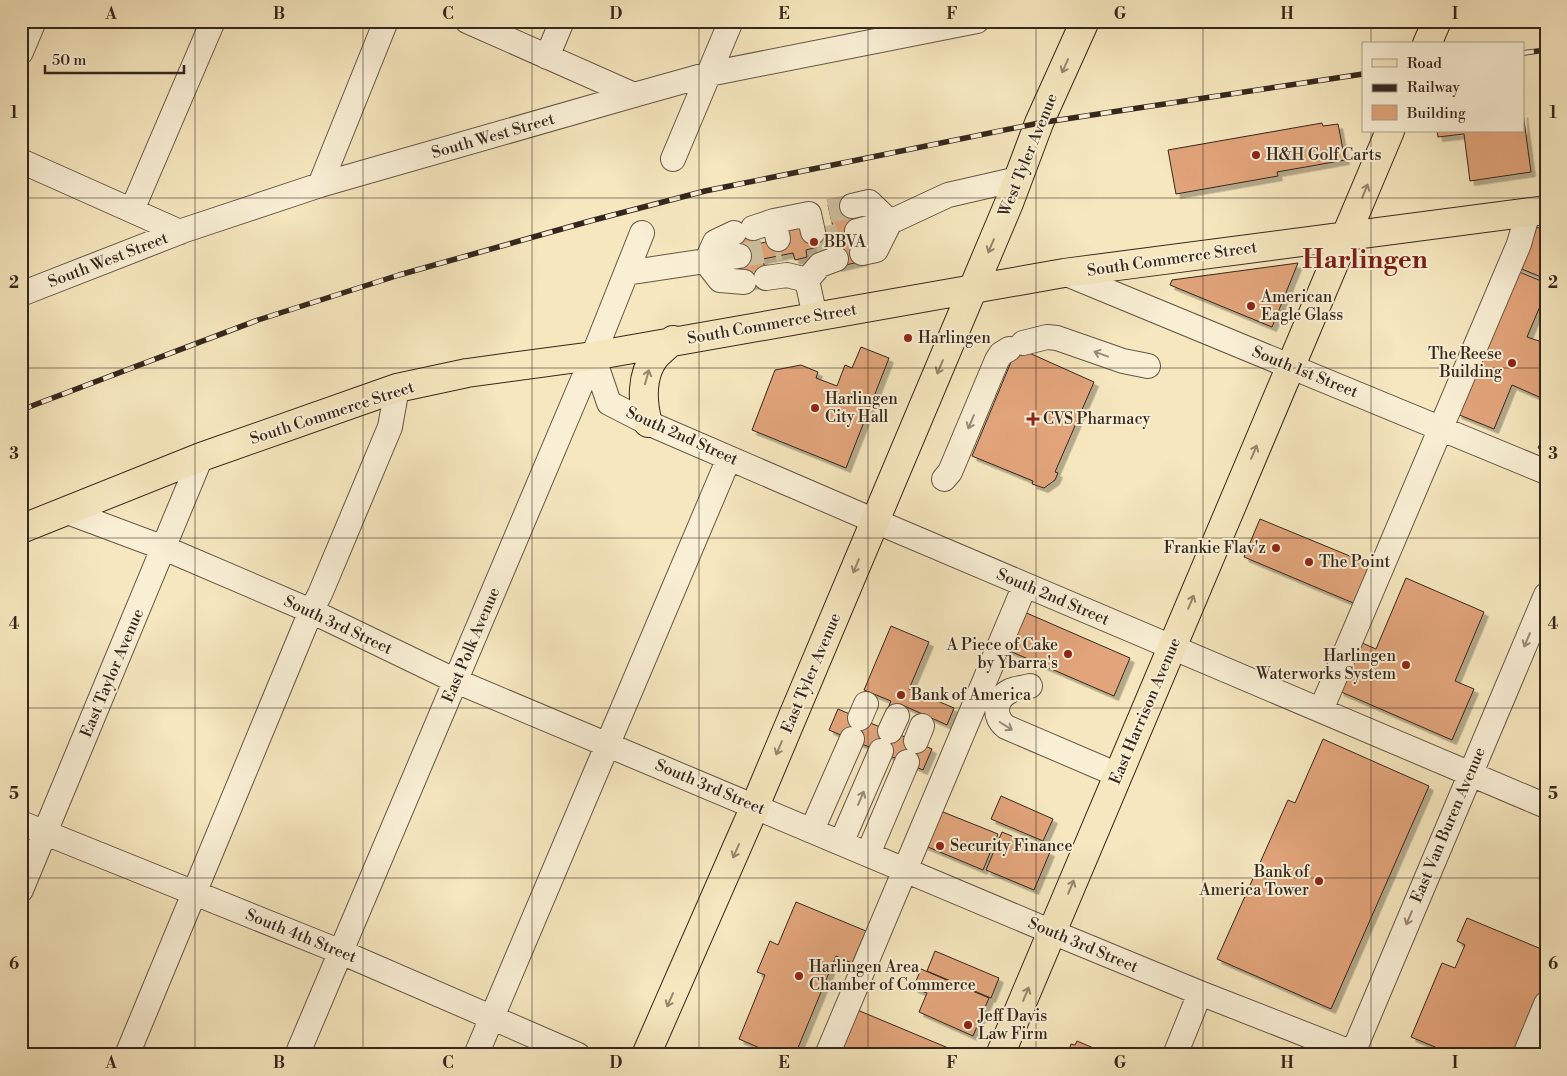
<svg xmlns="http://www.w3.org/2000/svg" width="1567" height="1076" font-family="'Libre Bodoni',serif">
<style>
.building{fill:#e2a47a;stroke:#35271d;filter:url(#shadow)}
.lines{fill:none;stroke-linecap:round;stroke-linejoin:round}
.minor-tunnel{stroke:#cfc19e;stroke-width:24;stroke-dasharray:24 12;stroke-linecap:butt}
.minor-casing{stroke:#655745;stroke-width:26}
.major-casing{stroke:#35271d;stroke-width:30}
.minor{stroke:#f9efd5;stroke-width:24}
.major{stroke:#f6e7be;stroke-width:28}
.rail-casing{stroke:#35271d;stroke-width:5.5}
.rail{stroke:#f9efd5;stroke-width:4;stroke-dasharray:11;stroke-linecap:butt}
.oneway{stroke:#96876e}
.oneway2{stroke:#978b79}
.grid{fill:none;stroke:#35271d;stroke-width:1;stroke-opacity:0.55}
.poi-dot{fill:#8f2418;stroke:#f9efd5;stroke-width:2}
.labels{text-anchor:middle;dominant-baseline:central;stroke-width:4;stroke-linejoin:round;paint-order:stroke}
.street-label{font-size:16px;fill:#35271d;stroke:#f9efd5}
.poi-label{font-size:16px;fill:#35271d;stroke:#f9efd5;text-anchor:start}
.town-label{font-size:26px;font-weight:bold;fill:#7a1f14;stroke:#f9efd5}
.neatline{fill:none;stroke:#35271d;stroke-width:2}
.grid-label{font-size:16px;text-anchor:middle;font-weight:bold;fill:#35271d}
</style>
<defs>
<filter id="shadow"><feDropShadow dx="4.5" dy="4.5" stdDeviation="0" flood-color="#0004"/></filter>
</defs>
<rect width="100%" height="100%" fill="#f6e7be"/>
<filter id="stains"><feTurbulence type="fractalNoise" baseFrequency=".004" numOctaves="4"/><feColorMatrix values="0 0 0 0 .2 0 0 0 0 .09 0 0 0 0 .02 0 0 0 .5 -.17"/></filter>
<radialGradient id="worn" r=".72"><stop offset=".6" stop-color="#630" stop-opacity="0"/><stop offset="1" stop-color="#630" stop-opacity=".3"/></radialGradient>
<path class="building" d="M1523,113L1531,172L1470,181L1464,134L1438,137L1437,131H1523Z
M1322,123L1323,126L1338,124L1345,160L1277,172L1278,176L1176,194L1168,150Z
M850,200L863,261L837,267L833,244L817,247L806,250L807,257L795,260L793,253L763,259L767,282L745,286L733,228L752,224L757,244L788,237L785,225L801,222L803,234L833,227L828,205Z
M1546,227V279L1517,267L1531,233H1535L1534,228Z
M1298,263L1272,327L1170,285L1172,280Z
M1517,271L1546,283V292L1527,337L1539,341L1541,336L1546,338V400L1512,385L1494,429L1457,414Z
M1021,338L1027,352L1094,382L1055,472L1058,473L1055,480L1044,488L1032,484L1033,481L972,456Z
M861,347L889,358L846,468L752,430L775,370L801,365L818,372L816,378L837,386L845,365L852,368Z
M1546,430V451L1538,448Z
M1260,519L1374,566L1358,605L1244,557Z
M1406,578L1484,612L1455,681L1474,689L1452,740L1339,691L1360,642L1376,649Z
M1022,611L1130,658L1114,696L1005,649Z
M891,626L929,642L909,689L954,708L947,725L900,704L889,730L932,749L923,770L829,730L838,709L880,727L891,701L864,690Z
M1323,739L1429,786L1331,1009L1217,959L1288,800L1295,803Z
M1001,796L1053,819L1043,841L991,819Z
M938,810L998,834L983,870L923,845Z
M1002,832L1050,852L1034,890L986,870Z
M796,902L866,931L852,963L836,956L795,1055H776L739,1039L765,975L757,972L770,941L778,945Z
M1467,918L1546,951V996L1521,1055H1454L1411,1037L1442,963L1455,968L1465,945L1457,941Z
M935,951L999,978L991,998L927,971Z
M921,969L989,998L973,1036L919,1012L927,993L913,988Z
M855,1009L965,1055H854L839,1049Z
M1545,1036L1546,1055H1537Z
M1077,1041L1110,1055H1067L1071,1044L1075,1045Z"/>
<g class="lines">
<path class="minor-tunnel" d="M829,211L852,206
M815,241L857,231
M739,256L780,248"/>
<g class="minor-casing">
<path id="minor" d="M467,21L634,95
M21,52L34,21
M547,57L562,21
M673,159L731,21
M21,161L180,232
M320,185L386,21
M852,206L869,202L890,222
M132,210L213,21
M753,228L774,221
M857,231L890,222L948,195L1018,179
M778,239L774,221L809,214L813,232
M862,253L876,250L890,222
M706,262L720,280L744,282
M706,262L715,242L734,233
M626,273L739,256
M1064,273L1546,472
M766,278L787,275L807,280
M21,294L185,230L320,185L634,95L709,74L977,21
M815,317L807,280L820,265L836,259
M1023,343L1047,337L1057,338L1123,361L1148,366
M593,356L609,403L648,423L875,521L1546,806
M944,479L950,472L997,360L1001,354L1009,349
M65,511L164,548L311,611L456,681L1052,932L1200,993L1358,1055
M1030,686C1024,688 1016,688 1010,691C994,699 993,717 1006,727L1118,775
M1321,710L1519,244L1528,212
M860,718L866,704
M890,731L897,716
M916,741L922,726
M21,823L341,952L578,1055
M812,830L852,739
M841,843L881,751
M868,854L907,762
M21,890L201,457
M127,1055L311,611L320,594L390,427L397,388
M297,1055L593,356L642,233
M476,1055L729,458
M827,1055L1025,585
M1175,1055L1200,993
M1352,1055L1546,595
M1525,1055L1546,1004"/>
</g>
<g class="major-casing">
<path id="major" d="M1427,44L1437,21
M648,423C642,402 641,375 655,357C660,351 668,345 673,340
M21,529L201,457L397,388L467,373L593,356L1064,273L1546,210
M646,1055L755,806L1009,203L1039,123L1085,21
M1000,1055L1390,131"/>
</g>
<use href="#minor" class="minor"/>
<use href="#major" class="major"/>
<g class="rail-casing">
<path id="rail" d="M1523,53L1546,50
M21,410L258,320L399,275L590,221L705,191L1039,123L1363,74"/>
</g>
<use href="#rail" class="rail"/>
</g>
<defs><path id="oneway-shaft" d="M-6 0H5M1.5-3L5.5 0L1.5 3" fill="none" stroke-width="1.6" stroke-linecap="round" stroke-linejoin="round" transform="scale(1.25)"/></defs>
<g class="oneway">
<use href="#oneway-shaft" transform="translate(1065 66) rotate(114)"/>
<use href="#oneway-shaft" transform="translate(1365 191) rotate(-67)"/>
<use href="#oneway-shaft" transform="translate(991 246) rotate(113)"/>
<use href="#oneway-shaft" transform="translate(940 367) rotate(113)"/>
<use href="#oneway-shaft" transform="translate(647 377) rotate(-74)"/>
<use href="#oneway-shaft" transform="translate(1254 452) rotate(-67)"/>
<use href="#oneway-shaft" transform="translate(856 566) rotate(113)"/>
<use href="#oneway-shaft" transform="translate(1191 602) rotate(-67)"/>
<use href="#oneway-shaft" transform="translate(779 748) rotate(113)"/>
<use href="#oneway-shaft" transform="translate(736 851) rotate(114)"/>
<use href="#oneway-shaft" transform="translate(1071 887) rotate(-67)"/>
<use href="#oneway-shaft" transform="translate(1026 994) rotate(-67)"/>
<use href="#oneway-shaft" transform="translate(670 1000) rotate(114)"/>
</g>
<g class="oneway2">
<use href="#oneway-shaft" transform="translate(1101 354) rotate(-160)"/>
<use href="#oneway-shaft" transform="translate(971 422) rotate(113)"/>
<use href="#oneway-shaft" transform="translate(1527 640) rotate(113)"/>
<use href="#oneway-shaft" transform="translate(1006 726) rotate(32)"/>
<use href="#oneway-shaft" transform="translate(861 798) rotate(-67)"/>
<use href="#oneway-shaft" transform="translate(1409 918) rotate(113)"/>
</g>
<path class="grid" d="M195,21V1055M363,21V1055M532,21V1055M699,21V1055M868,21V1055M1036,21V1055M1203,21V1055M1371,21V44M1371,131V1055M21,198H1546M21,368H1546M21,538H1546M21,708H1546M21,878H1546"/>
<g class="poi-dot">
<circle cx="1256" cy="155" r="5"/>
<circle cx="814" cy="242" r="5"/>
<circle cx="1251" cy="306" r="5"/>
<circle cx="908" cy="338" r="5"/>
<circle cx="1512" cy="363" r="5"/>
<circle cx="815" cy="408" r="5"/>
<path d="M1030.5 411.5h5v5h5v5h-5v5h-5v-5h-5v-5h5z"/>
<circle cx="1276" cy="548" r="5"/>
<circle cx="1309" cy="562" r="5"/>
<circle cx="1068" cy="654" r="5"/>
<circle cx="1406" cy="665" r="5"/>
<circle cx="901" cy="695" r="5"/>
<circle cx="940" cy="846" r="5"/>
<circle cx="1319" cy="881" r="5"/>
<circle cx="799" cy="976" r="5"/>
<circle cx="968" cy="1025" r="5"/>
</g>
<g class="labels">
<g class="street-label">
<text transform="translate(493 136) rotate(-16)">South West Street</text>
<text transform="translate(1028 155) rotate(-68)">West Tyler Avenue</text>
<text transform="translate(1172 259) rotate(-8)">South Commerce Street</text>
<text transform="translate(108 260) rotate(-21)">South West Street</text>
<text transform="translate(772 324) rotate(-10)">South Commerce Street</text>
<text transform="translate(1305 372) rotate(22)">South 1st Street</text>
<text transform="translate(332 413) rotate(-18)">South Commerce Street</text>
<text transform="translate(682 436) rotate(24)">South 2nd Street</text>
<text transform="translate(1053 597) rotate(23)">South 2nd Street</text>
<text transform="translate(338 625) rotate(25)">South 3rd Street</text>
<text transform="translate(471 645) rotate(-67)">East Polk Avenue</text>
<text transform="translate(112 673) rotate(-67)">East Taylor Avenue</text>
<text transform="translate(811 673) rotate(-67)">East Tyler Avenue</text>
<text transform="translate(1145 711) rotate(-67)">East Harrison Avenue</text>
<text transform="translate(710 787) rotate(23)">South 3rd Street</text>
<text transform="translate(1448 825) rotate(-67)">East Van Buren Avenue</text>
<text transform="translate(301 936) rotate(22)">South 4th Street</text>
<text transform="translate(1083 945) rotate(23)">South 3rd Street</text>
</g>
<g class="poi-label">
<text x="1266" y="155">H&amp;H Golf Carts</text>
<text x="824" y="242">BBVA</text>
<text x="1261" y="297">American<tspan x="1261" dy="18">Eagle Glass</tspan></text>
<text x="918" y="338">Harlingen</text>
<text x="1502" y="354" text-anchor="end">The Reese<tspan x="1502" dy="18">Building</tspan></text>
<text x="825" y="399">Harlingen<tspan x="825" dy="18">City Hall</tspan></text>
<text x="1043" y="419">CVS Pharmacy</text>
<text x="1266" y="548" text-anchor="end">Frankie Flav'z</text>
<text x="1319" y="562">The Point</text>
<text x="1058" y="645" text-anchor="end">A Piece of Cake<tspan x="1058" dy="18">by Ybarra's</tspan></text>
<text x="1396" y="656" text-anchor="end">Harlingen<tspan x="1396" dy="18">Waterworks System</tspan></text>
<text x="911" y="695">Bank of America</text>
<text x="950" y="846">Security Finance</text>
<text x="1309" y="872" text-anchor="end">Bank of<tspan x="1309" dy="18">America Tower</tspan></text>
<text x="809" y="967">Harlingen Area<tspan x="809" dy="18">Chamber of Commerce</tspan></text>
<text x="978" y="1016">Jeff Davis<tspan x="978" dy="18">Law Firm</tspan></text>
</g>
<g class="town-label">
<text x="1365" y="260">Harlingen</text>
</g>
</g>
<rect width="1567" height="1076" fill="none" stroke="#f6e7be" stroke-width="55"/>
<rect x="1362" y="42" width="162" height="90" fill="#f9efd5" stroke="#ab9f8b"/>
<rect x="1372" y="59" width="25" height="8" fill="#f6e7be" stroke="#ab9f8b"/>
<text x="1407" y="68" font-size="15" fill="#35271d">Road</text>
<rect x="1372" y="84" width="25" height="8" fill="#35271d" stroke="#ab9f8b"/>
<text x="1407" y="92" font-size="15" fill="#35271d">Railway</text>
<rect x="1372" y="105" width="25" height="15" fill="#e2a47a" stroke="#ab9f8b"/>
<text x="1407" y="118" font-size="15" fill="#35271d">Building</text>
<path d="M45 65v8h139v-8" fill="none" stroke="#35271d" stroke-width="2.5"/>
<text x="52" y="65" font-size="15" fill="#35271d" stroke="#f9efd5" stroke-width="4" paint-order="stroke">50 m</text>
<rect x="28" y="28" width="1512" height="1020" class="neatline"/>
<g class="grid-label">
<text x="111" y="19">A</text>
<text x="279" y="19">B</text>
<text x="448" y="19">C</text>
<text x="616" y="19">D</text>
<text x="784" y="19">E</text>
<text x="952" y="19">F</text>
<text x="1120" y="19">G</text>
<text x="1287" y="19">H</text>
<text x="1455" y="19">I</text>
<text x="14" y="118">1</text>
<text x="1553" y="118">1</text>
<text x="14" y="288">2</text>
<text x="1553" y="288">2</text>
<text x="14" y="459">3</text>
<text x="1553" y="459">3</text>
<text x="14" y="629">4</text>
<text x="1553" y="629">4</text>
<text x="14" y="799">5</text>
<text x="1553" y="799">5</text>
<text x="14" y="969">6</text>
<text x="1553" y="969">6</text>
<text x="111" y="1068">A</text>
<text x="279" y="1068">B</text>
<text x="448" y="1068">C</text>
<text x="616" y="1068">D</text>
<text x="784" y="1068">E</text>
<text x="952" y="1068">F</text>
<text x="1120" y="1068">G</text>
<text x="1287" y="1068">H</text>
<text x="1455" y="1068">I</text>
</g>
<rect width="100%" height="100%" filter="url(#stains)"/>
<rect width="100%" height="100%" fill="url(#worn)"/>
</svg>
